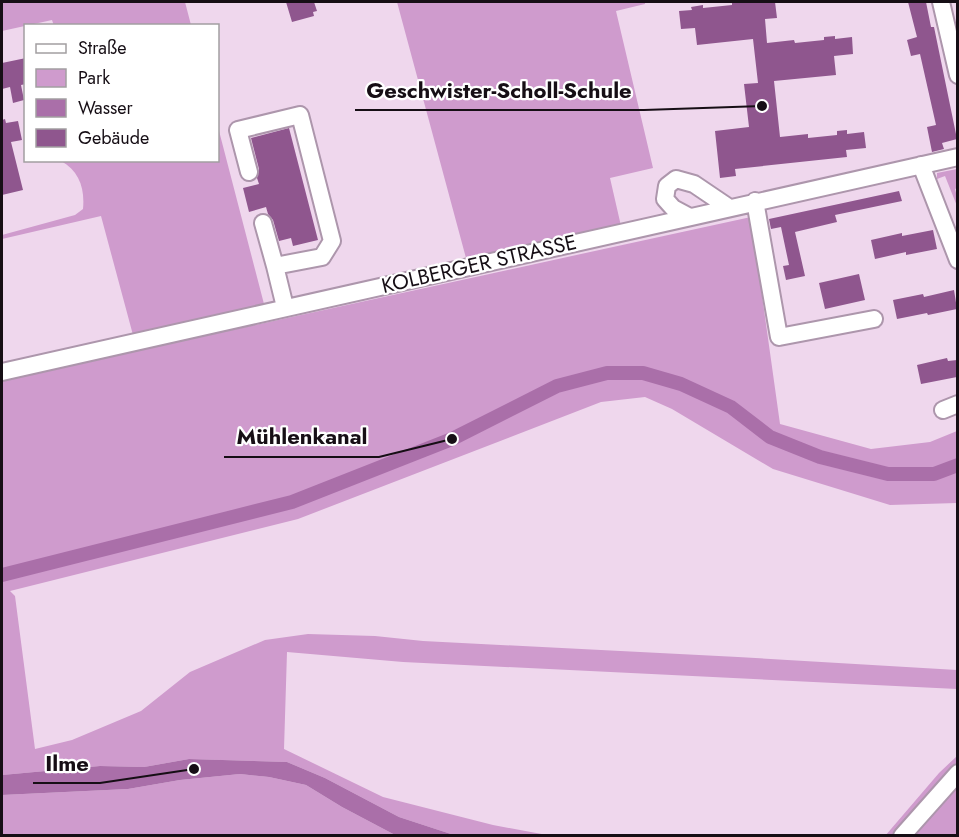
<svg xmlns="http://www.w3.org/2000/svg" width="959" height="837" font-family="Jost,sans-serif">
<style>
.green{fill:#cf9bcd}
.water{fill:#aa6fa9}
.lines{fill:none;stroke-linecap:round;stroke-linejoin:round}
.canal{stroke:#aa6fa9;stroke-width:14}
.building{fill:#8f568e}
.minor-casing{stroke:#ad96ac;stroke-width:20}
.minor{stroke:#fff;stroke-width:16}
.labels{text-anchor:middle;dominant-baseline:central;stroke-width:4.5;stroke-linejoin:round;paint-order:stroke}
.street-label{font-size:21px;fill:#160e15;stroke:#fff}
.leader{fill:none;stroke:#160e15;stroke-width:2}
.callout-dot{fill:#160e15;stroke:#fff;stroke-width:2}
.callout-label{font-size:22px;text-anchor:middle;font-weight:bold;fill:#160e15;stroke:#fff;stroke-width:4.5;stroke-linejoin:round;paint-order:stroke}
</style>
<rect width="100%" height="100%" fill="#efd7ed"/>
<path class="green" d="M2,2H185L191,25L54,26L52,20L2,31Z
M397,2H645V4L616,11L653,168L610,178L621,226L466,258Z
M218,127L264,304L133,335L101,216L2,239V235L75,215L83,209C85,188 79,171 61,161L218,160Z
M957,169V188L955,189L957,197V206L945,176L937,179V173Z
M751,217L780,424L871,449L930,442L957,431V503L890,505L773,469L672,409L645,397L601,402L298,519L10,591L15,596L35,749L72,740L141,711L190,672L265,640L308,634L375,636L423,641L738,657L957,670V689L403,662L287,652L284,749L383,797L493,825L547,835H454L399,817L325,778L287,762L189,759L144,767L100,766L2,775V380Z
M957,756V835L885,836L939,773Z
M240,774L269,777L306,785L342,807L395,835H2V795L128,789L180,780Z"/>
<path class="water" d="M189,759L287,762L325,778L399,817L454,835H395L342,807L306,785L269,777L240,774L180,780L128,789L2,795V775L100,766L144,767Z"/>
<g class="lines">
<path class="canal" d="M2,575L292,502L452,439L557,386L607,373H643L681,384L731,407L770,437L820,457L888,474H934L958,465"/>
</g>
<path class="building" d="M286,2H314L317,11L313,12L314,16L292,22Z
M742,2H775L777,18L765,19L767,43L794,40L795,43L824,40V37L835,36V39L852,37L853,54L834,56L836,75L774,81L780,137L808,134V138L837,135V131L847,130V134L864,132L866,148L846,150L847,157L735,169L736,176L720,178L715,131L749,127L744,84L758,83L753,39L697,45L695,28L681,29L679,11L692,10L691,7L703,5V8L732,5V3Z
M908,2H926L931,27H934L957,139L942,143L944,149L932,152L927,127L936,125L920,54L911,56L907,40L917,37Z
M26,58V84L21,85L24,100L13,103L10,87L2,89V63Z
M5,119L6,123L18,121L22,140L11,142L23,190L2,195V120Z
M289,128L318,240L293,246L291,238L279,241L273,220L268,214L266,207L249,212L243,188L259,184L257,178L259,169L251,138Z
M899,191L902,201L835,215L837,222L795,232L805,276L786,280L783,266L789,265L781,227L771,229L769,219Z
M933,230L937,249L906,255V252L875,259L871,240L902,233V236Z
M859,274L865,300L825,309L819,283Z
M954,290L957,309L928,315L927,313L897,319L893,300L923,294L924,297Z
M947,358L948,361L957,360V377L921,384L917,365Z"/>
<g class="lines">
<g class="minor-casing">
<path id="minor" d="M941,2L958,75
M921,165L958,260
M249,172L238,130L300,115L332,241L322,257L275,266L285,307
M755,201L779,337L874,319
M688,216L673,208L665,199L667,186L676,179L694,184L728,207
M263,223L275,266
M2,372L958,157
M943,410L958,404
M902,836L958,773"/>
</g>
<use href="#minor" class="minor"/>
</g>
<g class="labels">
<g class="street-label">
<text transform="translate(479 264) rotate(-13)">KOLBERGER STRASSE</text>
</g>
</g>
<path class="leader" d="M762 106L644 110H355M452 439L379 457H224M194 769L100 783H33"/>
<g class="callout-dot">
<circle cx="762" cy="106" r="6"/>
<circle cx="452" cy="439" r="6"/>
<circle cx="194" cy="769" r="6"/>
</g>
<g class="callout-label">
<text x="499" y="98">Geschwister-Scholl-Schule</text>
<text x="302" y="444">Mühlenkanal</text>
<text x="67" y="771">Ilme</text>
</g>
<rect width="959" height="837" fill="none" stroke="#160e15" stroke-width="6"/>
<rect x="24" y="24" width="195" height="138" fill="#ffffff" stroke="#a29fa1" stroke-width="1.5"/>
<rect x="36" y="44" width="30" height="9" fill="#ffffff" stroke="#a29fa1" stroke-width="1.5"/>
<text x="78" y="54" font-size="18" fill="#160e15">Straße</text>
<rect x="36" y="69" width="30" height="18" fill="#cf9bcd" stroke="#a29fa1" stroke-width="1.5"/>
<text x="78" y="84" font-size="18" fill="#160e15">Park</text>
<rect x="36" y="99" width="30" height="18" fill="#aa6fa9" stroke="#a29fa1" stroke-width="1.5"/>
<text x="78" y="114" font-size="18" fill="#160e15">Wasser</text>
<rect x="36" y="129" width="30" height="18" fill="#8f568e" stroke="#a29fa1" stroke-width="1.5"/>
<text x="78" y="144" font-size="18" fill="#160e15">Gebäude</text>
</svg>
